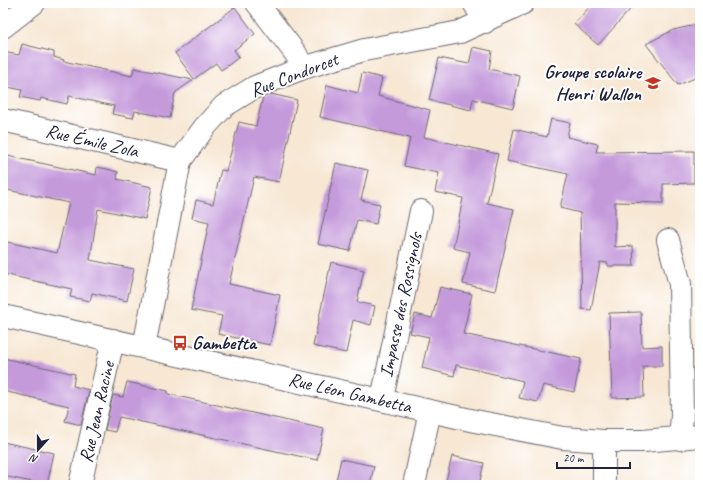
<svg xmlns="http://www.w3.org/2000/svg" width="703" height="488" font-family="Caveat,sans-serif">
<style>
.building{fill:#c49adb}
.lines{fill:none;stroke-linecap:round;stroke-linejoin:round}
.minor-casing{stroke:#6d6770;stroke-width:24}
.minor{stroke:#fff;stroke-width:22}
.labels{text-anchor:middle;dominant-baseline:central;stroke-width:4;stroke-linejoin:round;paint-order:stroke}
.poi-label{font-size:19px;font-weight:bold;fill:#22223b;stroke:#fff;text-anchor:end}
.street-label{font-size:19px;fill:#22223b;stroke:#fff}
</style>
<rect width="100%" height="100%" fill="#fff"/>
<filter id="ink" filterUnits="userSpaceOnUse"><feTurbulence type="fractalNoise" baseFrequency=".025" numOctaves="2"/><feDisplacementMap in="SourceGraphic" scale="8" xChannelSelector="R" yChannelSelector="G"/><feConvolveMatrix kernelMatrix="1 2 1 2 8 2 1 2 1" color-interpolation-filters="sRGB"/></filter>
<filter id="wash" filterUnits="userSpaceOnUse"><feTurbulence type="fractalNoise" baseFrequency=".012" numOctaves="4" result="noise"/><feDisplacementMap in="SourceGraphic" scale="16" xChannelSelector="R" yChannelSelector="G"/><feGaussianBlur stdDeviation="0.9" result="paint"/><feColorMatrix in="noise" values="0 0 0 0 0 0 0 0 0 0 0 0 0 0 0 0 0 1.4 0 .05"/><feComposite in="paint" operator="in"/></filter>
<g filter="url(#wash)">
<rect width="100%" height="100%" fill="#f7e7d3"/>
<g id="blocks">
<path class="building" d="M593,3H636L598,45L574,24Z
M235,7L255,34L234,50L239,57L230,64L221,70L216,63L194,79L175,53Z
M700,24V76L678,85L646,44L673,30Z
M22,44L54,52V57L64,60L63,61L132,76L134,68L193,80L175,93L170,118L135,111L133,118L112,114L114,106L69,96L67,104L41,98L40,101L20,97L22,90L3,86V52L19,55Z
M473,47L492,51L489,69L520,76L513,108L473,99L471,110L429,100L439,58L469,64Z
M362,73L382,78L378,96L430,110L424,137L498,154L487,203L514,209L495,291L463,284L470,252L453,248L463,198L435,192L439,173L404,166L410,138L320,117L327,85L358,93Z
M271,94L297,100L279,182L254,177L229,284L280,295L270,345L218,334L222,316L191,310L209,222L192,218L196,200L213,204L221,170L226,171L239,122L256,126L263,97Z
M551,119L570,123L567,137L598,144L596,152L694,151V183L663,184V203L615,202V247L633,246L634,266H608V263L600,262L591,310L582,309L580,213L560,208L568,174L507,161L514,129L547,137Z
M3,155L96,175L97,167L107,169L118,172L117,179L152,187L145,219L98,209L90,260L134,269L127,301L92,293L90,301L81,299L70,297L72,289L3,274V241L57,253L69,203L3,189Z
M336,163L368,170L361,200L380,204L376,224L357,220L350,251L318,244Z
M331,262L364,270L357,302L375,306L371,325L353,320L346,353L313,346Z
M440,287L472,294L463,334L581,359L574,392L543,385L538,402L519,398L523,381L456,365L454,376L422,368L429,337L410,333L415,314L432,318Z
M641,312L642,347L662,346V366H643L644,397L612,398L609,313Z
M3,358L75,374L73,386L89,390L81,425L65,421L69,406L3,391Z
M127,382L168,391V394L324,429L317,460L119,417L115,432L105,430L113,395L123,397Z
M3,442L54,453L47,485L3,476Z
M452,456L484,463L479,485H445Z
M341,459L374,466L370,485H335Z"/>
</g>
</g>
<g filter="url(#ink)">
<use href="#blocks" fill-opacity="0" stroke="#6d6770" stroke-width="1"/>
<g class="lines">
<g class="minor-casing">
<path id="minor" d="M257,3L296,54L303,68
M474,3L485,22
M3,27L34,3
M3,120L180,161
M668,240L680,284L682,416L680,439
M3,316L475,421L563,438L604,441H643L700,436
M144,347L180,161L204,128L224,106L255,87L303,68L364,50L460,32L523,3
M382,399L421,211
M80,485L113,340
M414,485L430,411
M604,485V441"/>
</g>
<use href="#minor" class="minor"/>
</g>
</g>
<defs>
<g id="school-bare" transform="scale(1.2)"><path d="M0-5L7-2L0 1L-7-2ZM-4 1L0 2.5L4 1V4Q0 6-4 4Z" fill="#c8321e" stroke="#fff" stroke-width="2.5" paint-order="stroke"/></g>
<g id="bus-bare" transform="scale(1.2)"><path d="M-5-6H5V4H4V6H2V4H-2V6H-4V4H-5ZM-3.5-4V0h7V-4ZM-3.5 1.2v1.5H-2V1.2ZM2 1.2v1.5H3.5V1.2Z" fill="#c8321e" stroke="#fff" stroke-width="2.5" paint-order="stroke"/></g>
</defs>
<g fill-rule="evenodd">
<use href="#school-bare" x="653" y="83"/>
<use href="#bus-bare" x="180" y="343"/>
</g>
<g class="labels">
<g class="poi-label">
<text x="641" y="72">Groupe scolaire<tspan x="641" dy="22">Henri Wallon</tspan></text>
<text x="192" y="343" text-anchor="start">Gambetta</text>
</g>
<g class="street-label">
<text transform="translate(294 75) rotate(-21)">Rue Condorcet</text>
<text transform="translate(92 141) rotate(13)">Rue Émile Zola</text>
<text transform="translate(401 305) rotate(-78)">Impasse des Rossignols</text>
<text transform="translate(350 393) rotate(13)">Rue Léon Gambetta</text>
<text transform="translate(97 412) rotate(-77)">Rue Jean Racine</text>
</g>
</g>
<rect width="703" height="488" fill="none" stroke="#fff" stroke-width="16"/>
<g transform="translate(38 450) rotate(201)" stroke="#ffffff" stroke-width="3" paint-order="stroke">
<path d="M0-3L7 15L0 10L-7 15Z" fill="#22223b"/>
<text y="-6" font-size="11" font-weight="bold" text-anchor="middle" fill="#22223b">N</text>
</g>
<path d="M557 462v6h73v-6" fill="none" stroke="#22223b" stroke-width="2"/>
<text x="563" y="462" font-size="12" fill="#22223b" stroke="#ffffff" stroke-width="3" paint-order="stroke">20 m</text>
</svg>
